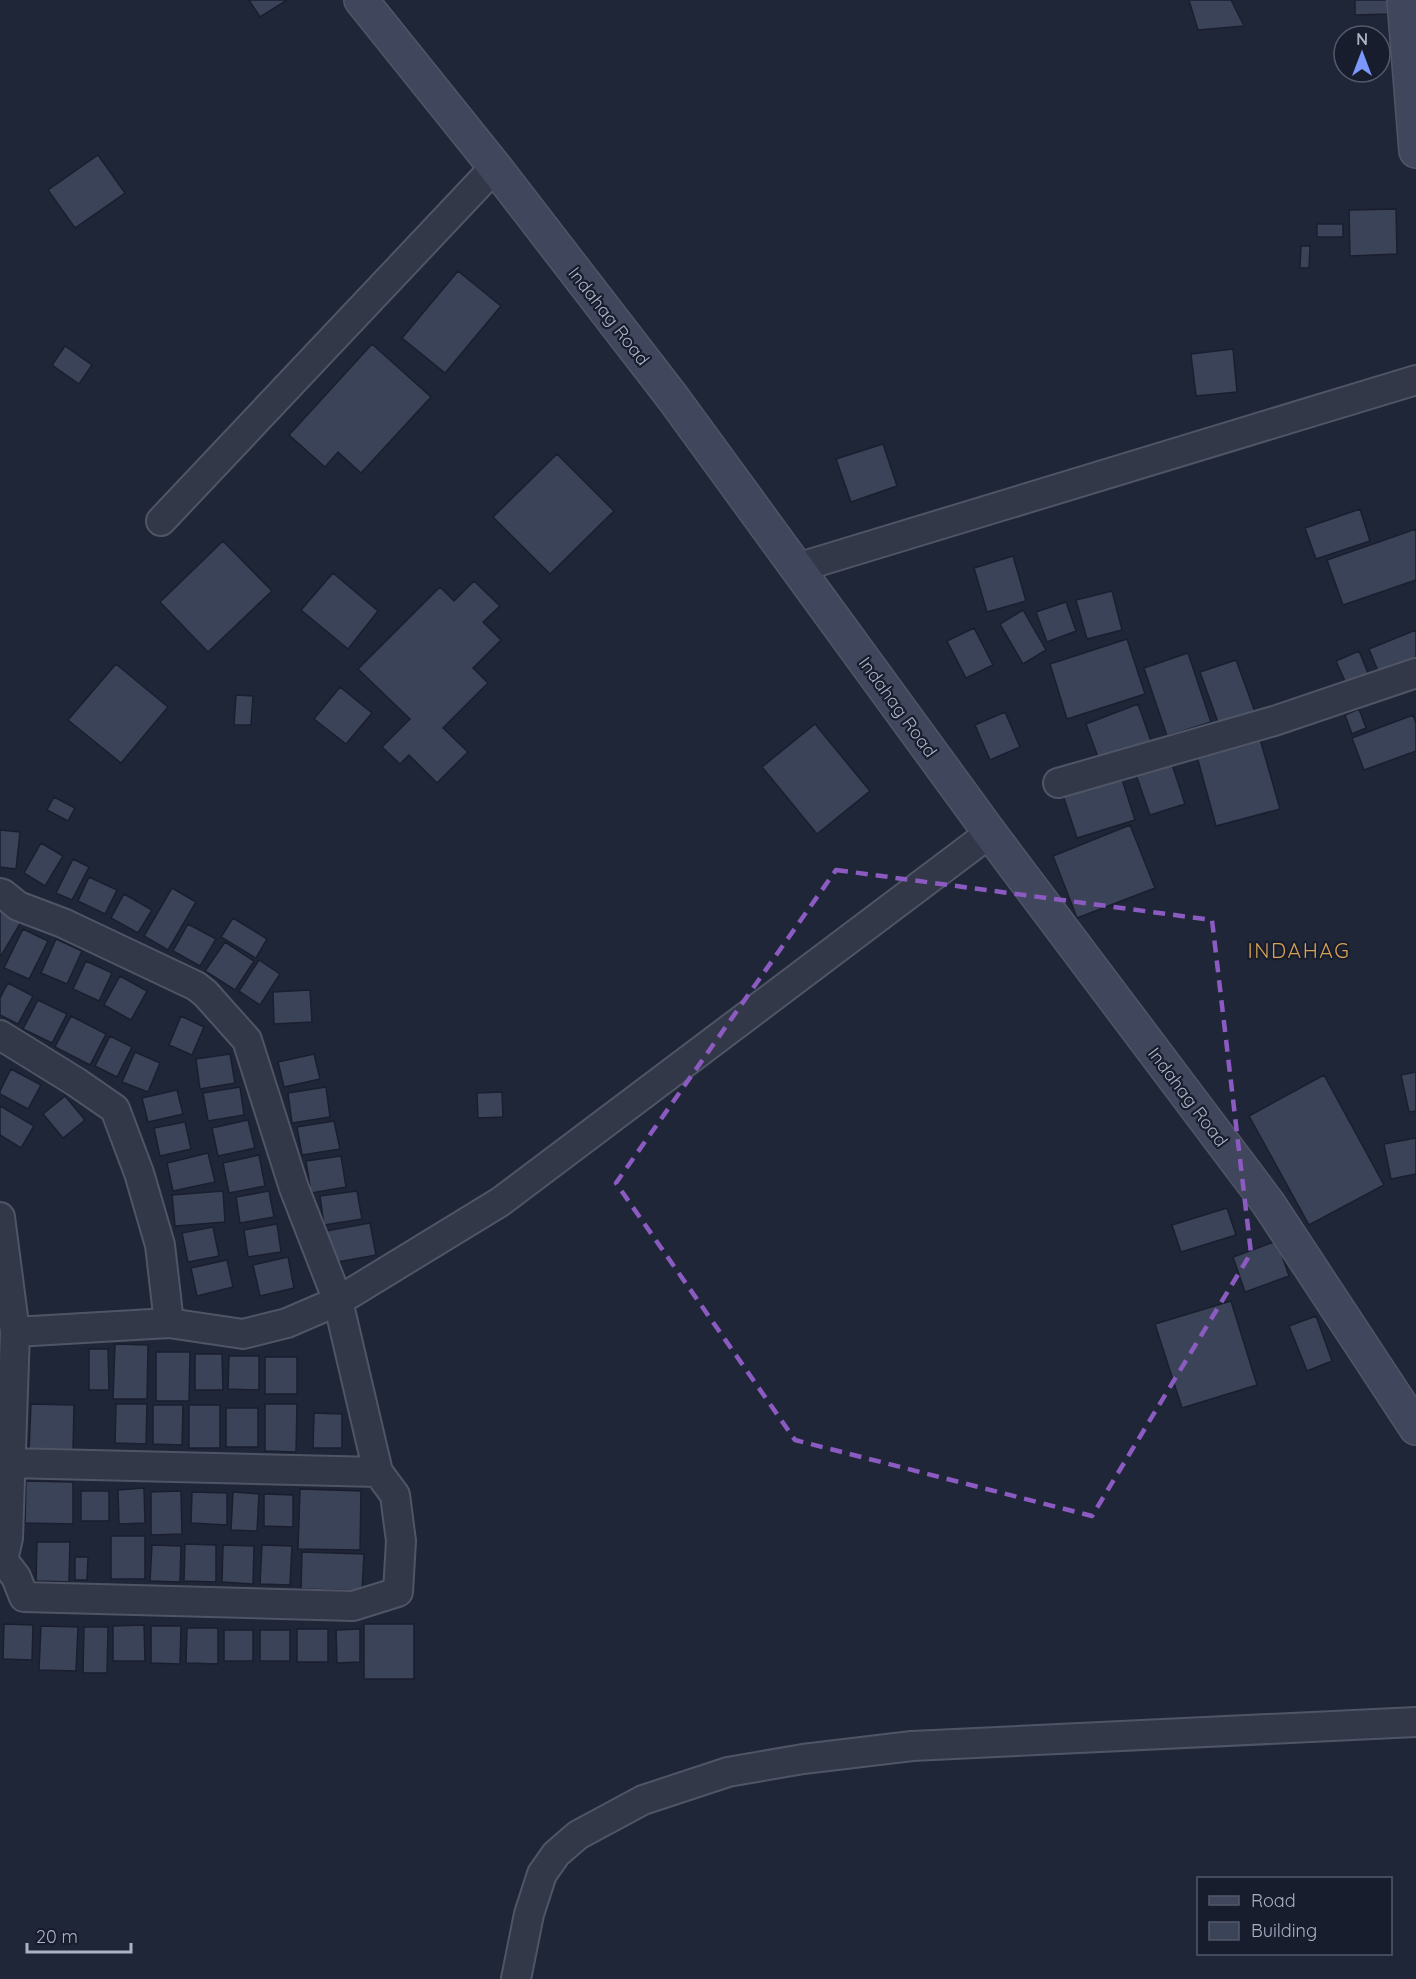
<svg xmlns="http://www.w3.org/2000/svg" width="1416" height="1979" font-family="Quicksand,sans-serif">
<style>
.building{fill:#3b4358;stroke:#1a1f2f;stroke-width:1.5}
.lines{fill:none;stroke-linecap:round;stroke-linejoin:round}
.minor-casing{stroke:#505566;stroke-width:32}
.secondary-casing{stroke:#505566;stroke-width:36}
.minor{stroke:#323848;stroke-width:28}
.secondary{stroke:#40465c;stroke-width:33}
.marked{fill:none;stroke:#8c5bc1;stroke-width:4.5;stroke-dasharray:12 8;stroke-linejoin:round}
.labels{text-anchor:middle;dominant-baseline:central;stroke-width:4.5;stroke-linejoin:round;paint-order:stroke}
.street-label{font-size:18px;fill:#acb2c5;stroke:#181d2d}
.quarter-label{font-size:21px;letter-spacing:1.5px;fill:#d8a355;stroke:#181d2d}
</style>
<rect width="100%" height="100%" fill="#1f2638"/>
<path class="building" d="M249,0H287L260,17Z
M1189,0H1231L1244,26L1198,30Z
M1355,0H1391V14L1355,15Z
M98,155L125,193L75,228L48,190Z
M1396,209L1397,254L1350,256L1349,210Z
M1317,224H1343V237H1317Z
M1301,246H1310L1309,268H1300Z
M458,271L501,306L445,373L402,338Z
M372,344L431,397L361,473L338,452L325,467L289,435Z
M65,346L92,365L79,384L52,365Z
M1233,349L1237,392L1196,396L1191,354Z
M883,444L897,486L851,502L836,459Z
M557,454L614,511L550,574L493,517Z
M1360,509L1370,541L1316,559L1305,528Z
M1416,529V580L1343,605L1327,560Z
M223,541L272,591L208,652L160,602Z
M1013,556L1026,601L987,612L974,568Z
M333,573L378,611L348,649L301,610Z
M474,581L500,606L483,622L501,640L473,668L488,683L443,728L468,752L437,783L409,755L400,764L382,747L410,719L358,669L440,587L454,601Z
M1112,591L1122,630L1087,639L1076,600Z
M1066,602L1076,631L1047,642L1036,612Z
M1023,610L1046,650L1023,664L1000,624Z
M974,628L993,665L966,678L947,641Z
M1416,630V661L1380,676L1369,649Z
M1127,639L1145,694L1067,719L1050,664Z
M1359,651L1370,678L1348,688L1336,661Z
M1188,653L1211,722L1167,736L1144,668Z
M1236,660L1255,712L1219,725L1200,672Z
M116,664L168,707L121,763L68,720Z
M340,687L372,713L346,744L314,719Z
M236,695L253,696L251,725H234Z
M1138,704L1151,741L1099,760L1086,724Z
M1359,709L1366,728L1352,734L1345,715Z
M1005,712L1020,747L990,760L975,725Z
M1413,715L1416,723V751L1364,770L1352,738Z
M815,724L870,791L817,834L762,767Z
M1258,732L1280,809L1216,826L1195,749Z
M1169,755L1185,804L1150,815L1133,766Z
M1119,770L1135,820L1077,838L1061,789Z
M54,797L75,808L68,821L47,810Z
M1130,825L1155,888L1077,918L1053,856Z
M0,830L20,832L16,869L0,867Z
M41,843L63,856L45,886L24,873Z
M73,859L89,867L72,900L56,893Z
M89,877L117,890L105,914L78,901Z
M172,888L196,902L168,950L144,936Z
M124,894L152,910L138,933L111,918Z
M0,910L21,922L1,956L0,955Z
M233,918L267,939L256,958L221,937Z
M188,924L216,939L200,966L173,951Z
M23,929L48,941L29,979L4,968Z
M56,939L82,951L67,984L41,973Z
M225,942L254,961L235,990L205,971Z
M259,960L280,974L260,1005L239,991Z
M86,961L112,973L99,1001L73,989Z
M120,976L147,991L131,1020L104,1005Z
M8,983L33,996L18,1024L0,1015V998Z
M310,990L312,1022L274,1024L273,992Z
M38,1000L67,1014L52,1043L23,1029Z
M71,1016L106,1034L90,1065L55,1047Z
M181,1016L204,1027L192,1055L169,1045Z
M110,1036L132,1047L117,1077L95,1066Z
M135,1052L160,1063L148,1092L122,1082Z
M230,1054L235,1083L200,1089L196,1059Z
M314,1054L320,1079L284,1087L278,1062Z
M11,1069L41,1085L28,1109L0,1094V1091Z
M1416,1072V1111L1409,1112L1401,1075Z
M1324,1075L1384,1185L1309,1225L1249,1116Z
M240,1087L244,1115L208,1121L203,1093Z
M326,1087L330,1117L292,1123L288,1093Z
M177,1090L183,1114L148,1122L142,1098Z
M502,1092L503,1117L478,1118L477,1093Z
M65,1096L85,1120L63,1138L43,1114Z
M0,1106L34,1126L21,1148L0,1135Z
M248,1120L255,1148L218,1156L212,1128Z
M334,1121L340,1149L302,1155L297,1127Z
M185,1122L191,1149L160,1156L154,1128Z
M1416,1138V1174L1391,1179L1384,1144Z
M208,1153L215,1182L173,1191L167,1163Z
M259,1155L265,1186L229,1193L223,1163Z
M341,1156L346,1187L311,1193L306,1161Z
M223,1191L225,1222L175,1226L172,1195Z
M269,1191L274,1217L240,1223L236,1197Z
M357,1191L362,1219L324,1225L320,1196Z
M1227,1208L1236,1235L1181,1252L1172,1225Z
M370,1223L376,1255L332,1263L326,1231Z
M277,1224L281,1252L248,1257L244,1230Z
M213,1227L219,1256L188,1262L182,1233Z
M1277,1241L1289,1276L1245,1292L1233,1257Z
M288,1257L294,1288L260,1296L253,1265Z
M227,1260L233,1287L197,1296L191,1268Z
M1231,1301L1257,1385L1182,1408L1155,1324Z
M1316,1316L1332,1361L1307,1371L1289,1326Z
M115,1344L148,1345L147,1399H113Z
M89,1349H108L109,1390H89Z
M156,1352H190L189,1401H156Z
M195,1354H222L223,1390H195Z
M229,1356H259V1390L228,1389Z
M265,1357H297V1394H265Z
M31,1404L74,1405L73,1451L29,1450Z
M116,1404H147L146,1444L115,1443Z
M265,1404H297L296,1452L265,1451Z
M153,1405H183L182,1445L153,1444Z
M189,1405H220V1448H189Z
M226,1408H258V1447H226Z
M314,1413L342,1414V1448H313Z
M26,1481L73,1482V1524L25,1523Z
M144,1488L145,1523L119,1524L118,1490Z
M300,1489L361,1491L360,1550L298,1549Z
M81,1491H109V1521H81Z
M181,1491L182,1534L151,1535V1492Z
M192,1492L227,1493V1525L191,1523Z
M233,1492L259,1494L257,1531L231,1530Z
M264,1494L293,1495V1527L264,1526Z
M111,1536H145V1579H111Z
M37,1542H70L69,1582L36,1581Z
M185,1544L216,1545V1582L184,1581Z
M152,1545L181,1546L180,1582L150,1581Z
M223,1545L254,1546L253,1584L222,1582Z
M262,1545L292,1546L290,1585L260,1584Z
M302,1552L364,1554L362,1591L301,1589Z
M75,1557H88L87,1580H75Z
M4,1624L33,1625L32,1660L3,1659Z
M364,1624H414V1679H364Z
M144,1625L145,1661H113V1626Z
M41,1626L78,1627L76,1671L39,1670Z
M151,1626H181L180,1664L151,1663Z
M84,1627H108L107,1673H83Z
M187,1628H218V1664L186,1663Z
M297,1629H328V1662H297Z
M360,1629V1662L337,1663L336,1630Z
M224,1630H253V1661H224Z
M260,1630H290V1661H260Z"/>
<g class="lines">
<g class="minor-casing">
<path id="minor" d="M161,521L495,167
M797,568L1416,380
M1058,783L1274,721L1416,673
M0,893L3,894L18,906L63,923L196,986L205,993L247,1040L294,1188L338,1301L378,1472L395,1495L401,1541L398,1592L353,1606L24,1597L16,1577L3,1560L8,1538L15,1332L0,1217
M0,1035L76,1082L115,1109L139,1173L160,1245L169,1323
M15,1332L169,1323L243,1334L287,1323L338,1301L500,1202L990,833
M10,1463L378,1472
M516,1979L529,1914L542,1874L556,1854L578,1835L643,1800L728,1772L803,1759L912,1746L1416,1722"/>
</g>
<g class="secondary-casing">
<path id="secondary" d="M361,0L495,167L673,398L990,833L1268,1203L1416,1428
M1404,0L1416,151"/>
</g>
<use href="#minor" class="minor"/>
<use href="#secondary" class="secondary"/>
</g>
<path class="marked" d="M836,870L1212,920L1251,1253L1092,1516L795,1440L616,1183Z"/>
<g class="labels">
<g class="street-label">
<text transform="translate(609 316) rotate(52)">Indahag Road</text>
<text transform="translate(898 707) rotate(54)">Indahag Road</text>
<text transform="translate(1188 1097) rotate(53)">Indahag Road</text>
</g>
<g class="quarter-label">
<text x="1299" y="950">INDAHAG</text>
</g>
</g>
<rect x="1197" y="1877" width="195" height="78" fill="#181d2d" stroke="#53596a" stroke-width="1.5"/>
<rect x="1209" y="1896" width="30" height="9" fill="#40465c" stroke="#53596a" stroke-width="1.5"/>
<text x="1251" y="1907" font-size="18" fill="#acb2c5">Road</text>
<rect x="1209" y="1922" width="30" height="18" fill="#3b4358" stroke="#53596a" stroke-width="1.5"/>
<text x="1251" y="1937" font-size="18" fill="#acb2c5">Building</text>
<g transform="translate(1362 54)"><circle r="28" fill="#181d2d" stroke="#53596a" stroke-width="1.5"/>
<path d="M0-4.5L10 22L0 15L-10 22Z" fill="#7a98fd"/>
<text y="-9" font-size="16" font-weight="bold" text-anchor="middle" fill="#acb2c5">N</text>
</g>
<path d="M27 1943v9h104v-9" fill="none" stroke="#acb2c5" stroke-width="3"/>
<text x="36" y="1943" font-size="18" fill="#acb2c5" stroke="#181d2d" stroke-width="4.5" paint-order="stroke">20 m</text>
</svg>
